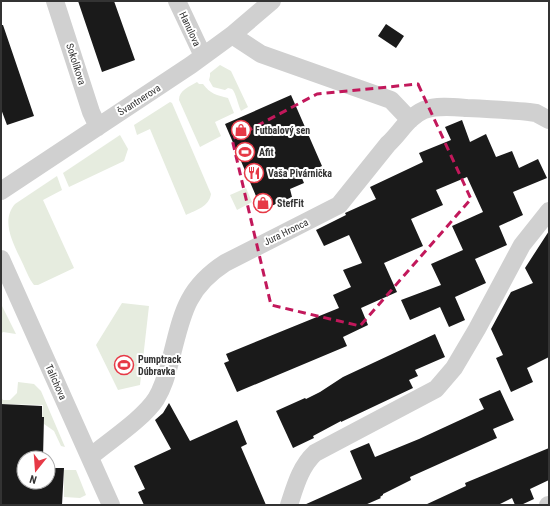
<svg xmlns="http://www.w3.org/2000/svg" width="550" height="506" font-family="'Roboto Condensed',sans-serif">
<style>
.green{fill:#e6ecdf}
.building{fill:#1a1a1a}
.lines{fill:none;stroke-linecap:round;stroke-linejoin:round}
.minor{stroke:#d0d0d0;stroke-width:18}
.marked{fill:none;stroke:#c2185b;stroke-width:3;stroke-dasharray:8 5;stroke-linejoin:round}
.labels{text-anchor:middle;dominant-baseline:central;stroke-width:4;stroke-linejoin:round;paint-order:stroke}
.street-label{font-size:10px;fill:#333;stroke:#fff}
.poi-label{font-size:10px;font-weight:bold;fill:#333;stroke:#fff;text-anchor:start}
</style>
<rect width="100%" height="100%" fill="#fff"/>
<path class="green" d="M220,65L231,71L248,107L241,111C238,105 236,93 232,89L228,88L225,90L213,87L209,80L210,76V73Z
M197,82L199,84H203C210,94 217,95 228,98L234,113L215,122L221,136L200,147L179,100C179,90 189,87 197,82Z
M170,102L172,103L211,194C209,207 196,210 186,215L150,129L137,135L134,125Z
M120,135L128,149L124,161L69,187L63,173Z
M57,176L62,190L43,200L74,268L38,285H34C29,279 26,270 22,262C14,245 0,221 15,204Z
M246,188L252,202L237,210L230,195Z
M122,303L149,306L140,385L118,390L96,345Z
M1,304L16,334L3,332L1,334Z
M18,382L34,384L41,391L65,447L61,446L54,431L44,424V417H42L43,405L1,404V397L3,400H10L17,393Z
M64,470H76L86,495L80,498L64,497Z"/>
<path class="building" d="M78,1H114L135,60L102,72Z
M386,24L404,36L396,48L378,36Z
M1,25H3L34,116L7,125L1,109Z
M291,95L322,166L301,176L304,183L290,189L292,197L262,210L225,124Z
M462,120L470,142L486,134L496,157L512,151L519,168L538,159L547,178L513,192L523,215L499,226L507,245L475,259L486,283L455,297L465,320L449,327L440,307L410,320L401,300L441,285L431,264L463,250L452,226L483,212L467,177L436,190L443,205L411,219L423,246L384,263L397,292L361,308L368,325L343,337L347,346L237,392L224,363L229,361L226,354L339,308L333,295L351,287L343,270L362,263L349,235L324,246L316,230L346,215L345,213L376,199L370,187L423,162L419,153L451,140L445,127Z
M549,231V357L527,368L533,382L511,392L496,358L503,355L491,329L511,292L533,283L525,268Z
M435,334L445,357L415,370L418,376L409,380L413,388L341,422V421L313,436L314,438L293,448L276,411L305,398L306,399L320,392L343,377Z
M500,390L514,420L493,429L497,438L410,477L411,480L383,494V495L380,497L381,498L365,505H304L362,479L350,451L369,443L375,457L419,439L484,409L479,399Z
M169,403L190,441L237,420L247,444L241,447L266,505H144L138,492L145,489L134,466L171,449L155,420L163,413Z
M1,404L42,406V417H44L43,458H24V482H48V468H64L62,505H1Z
M549,448V480L530,489L534,499L521,505H515L512,498L498,505H425L466,486L465,483Z"/>
<g class="lines">
<path class="minor" d="M55,1L91,112L98,127
M177,1L203,56
M232,35L261,54L391,100L410,120
M1,191L191,65L232,35L272,1
M1,259L111,505
M90,457C109,441 143,419 156,399C164,386 167,373 171,358C182,316 185,289 225,263L339,205L388,144C400,133 408,117 424,110C437,105 454,107 467,108C488,109 509,110 529,112L536,113L549,120
M289,505C295,487 300,467 315,453L436,389L454,368L477,329L522,245L549,211
M548,505H549"/>
</g>
<path class="marked" d="M418,84L471,199L360,326L271,305L232,139L317,94Z"/>
<defs>
<g id="shop-ring" transform="scale(1)"><circle r="9.5" fill="#fff" stroke="#e63946" stroke-width="1.5"/><path d="M-5-2.5h2.3a2.7 3.5 0 0 1 5.4 0H5L5.5 6h-11ZM-1.5-2.5h3a1.5 2.3 0 0 0-3 0Z" fill="#e63946"/></g>
<g id="stadium-ring" transform="scale(1)"><circle r="9.5" fill="#fff" stroke="#e63946" stroke-width="1.5"/><path d="M0-5a6.5 5 0 1 0 0 10a6.5 5 0 1 0 0-10ZM-3.5-1.8h7v3.6h-7Z" fill="#e63946"/></g>
<g id="restaurant-ring" transform="scale(1)"><circle r="9.5" fill="#fff" stroke="#e63946" stroke-width="1.5"/><path d="M-5-6h1v4h1v-4h1v4h1v-4h1v5L-1.5 .5V6h-2V.5L-5-1ZM5-6V6H3V1.5H1.5Q1.5-4 5-6Z" fill="#e63946"/></g>
</defs>
<g fill-rule="evenodd">
<use href="#shop-ring" x="241" y="130"/>
<use href="#stadium-ring" x="245" y="152"/>
<use href="#restaurant-ring" x="254" y="173"/>
<use href="#shop-ring" x="263" y="203"/>
<use href="#stadium-ring" x="124" y="365"/>
</g>
<g class="labels">
<g class="street-label">
<text transform="translate(190 29) rotate(65)">Hanulova</text>
<text transform="translate(76 64) rotate(72)">Sokolíkova</text>
<text transform="translate(139 100) rotate(-33)">Švantnerova</text>
<text transform="translate(286 232) rotate(-26)">Jura Hronca</text>
<text transform="translate(56 382) rotate(66)">Talichova</text>
</g>
<g class="poi-label">
<text x="255" y="130">Futbalový sen</text>
<text x="259" y="152">Afit</text>
<text x="268" y="173">Vaša Pivárnička</text>
<text x="277" y="203">StefFit</text>
<text x="138" y="359">Pumptrack<tspan x="138" dy="12">Dúbravka</tspan></text>
</g>
</g>
<rect width="550" height="506" fill="none" stroke="#333333" stroke-width="4"/>
<g transform="translate(36 470) rotate(197)"><circle r="19" fill="#ffffff" stroke="#adadad"/>
<path d="M0-3L7 15L0 10L-7 15Z" fill="#e63946"/>
<text y="-6" font-size="11" font-weight="bold" text-anchor="middle" fill="#333333">N</text>
</g>
</svg>
